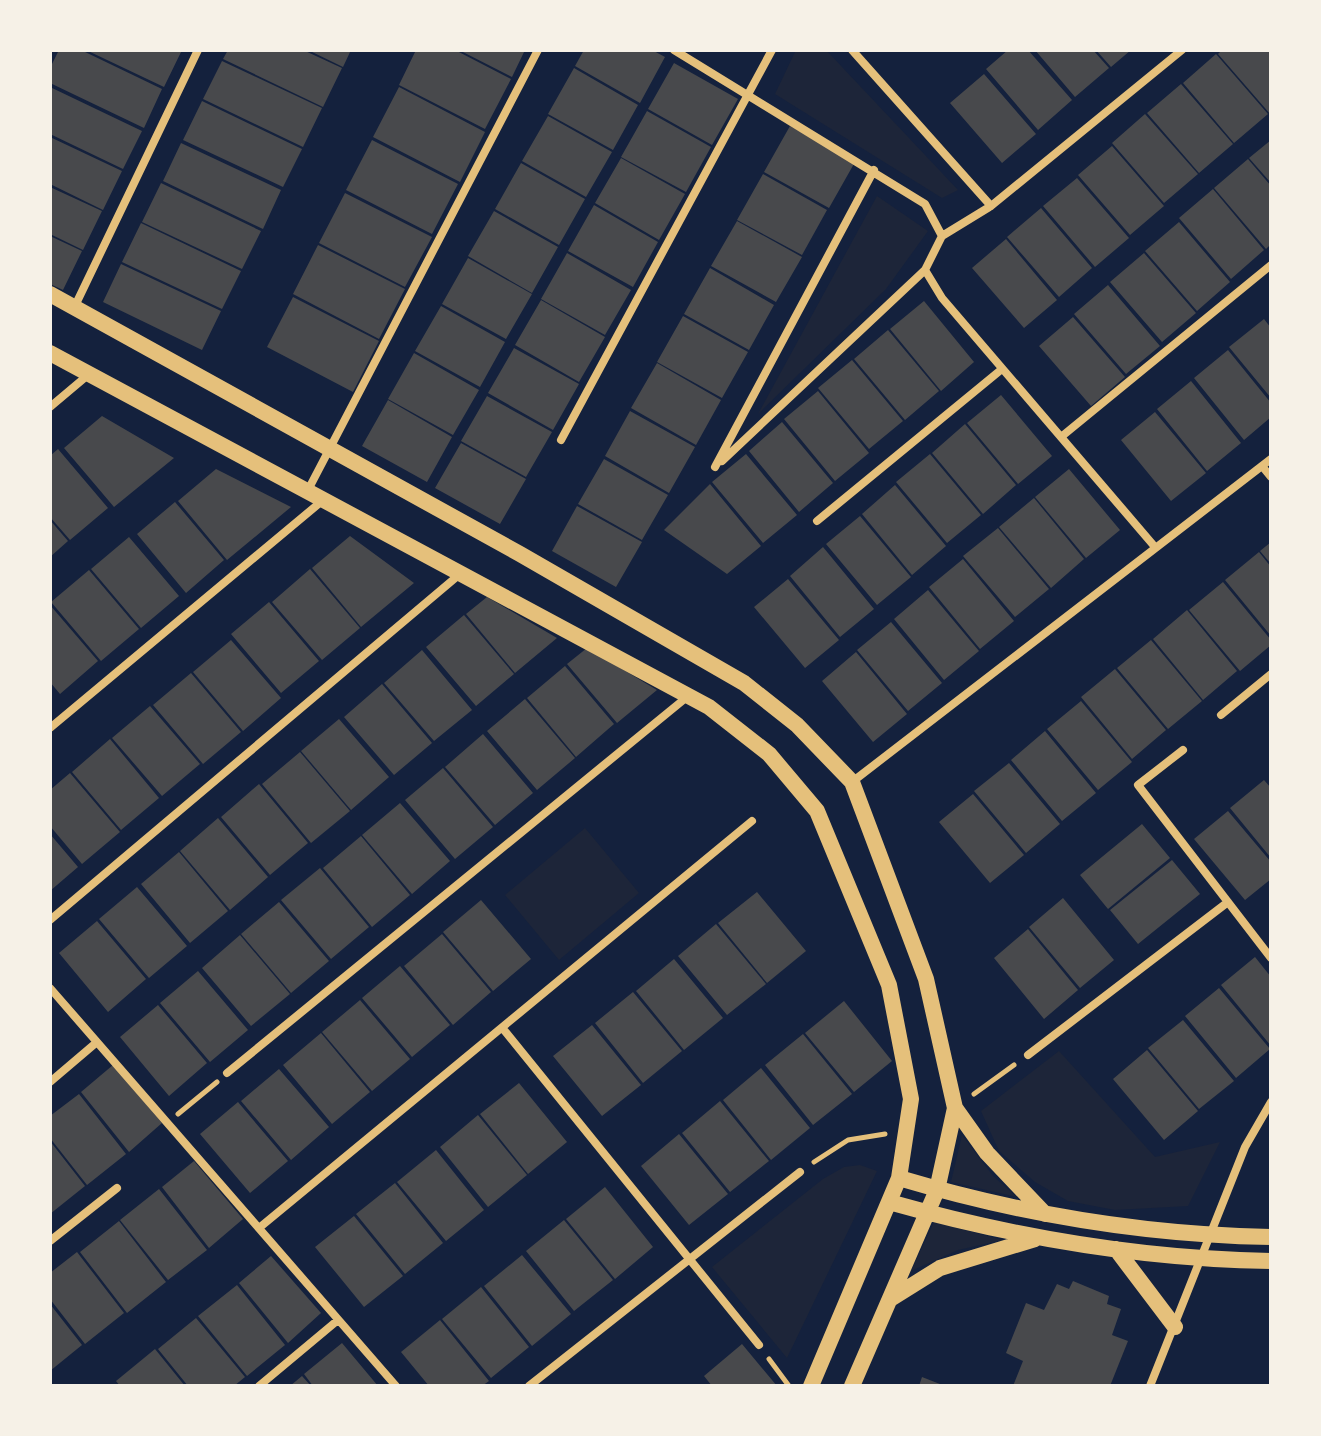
<svg xmlns="http://www.w3.org/2000/svg" width="1321" height="1436" font-family="'Titillium Web',sans-serif">
<style>
.green{fill:#1d2539}
.building{fill:#48494c}
.lines{fill:none;stroke-linecap:round;stroke-linejoin:round}
.path{stroke:#e5c07b;stroke-width:5}
.minor{stroke:#e5c07b;stroke-width:8}
.secondary{stroke:#e5c07b;stroke-width:16}
</style>
<rect width="100%" height="100%" fill="#14213d"/>
<path class="green" d="M796,50H826L958,190L942,198L775,94Z
M877,196L928,231L886,289L758,414Z
M585,828L639,893L559,960L505,895Z
M1059,1051L1155,1157L1220,1142L1188,1206L1115,1210L1068,1201L1035,1182L999,1151L981,1111Z
M962,1135L993,1176L1017,1197L951,1182Z
M860,1165L877,1171L787,1358L712,1267L823,1179L844,1167Z
M934,1222L1003,1240L958,1250L911,1271Z"/>
<path class="building" d="M59,50H81L162,89L144,128L50,83V68Z
M86,50H182L164,87Z
M228,50H303L342,68L323,107L223,59Z
M308,50H351L343,67Z
M416,50H455L511,79L485,129L399,85Z
M459,50H525L512,77Z
M584,50H652L665,57L640,103L575,66Z
M1008,50H1028L1072,100L1038,130L986,69Z
M1035,50H1093L1109,68L1075,97Z
M1096,50H1131L1111,67Z
M1222,50H1271V115L1218,54Z
M1216,54L1268,114L1234,143L1183,83Z
M222,61L322,108L303,147L203,99Z
M674,63L738,99L712,145L648,109Z
M574,68L638,105L613,150L548,114Z
M984,74L1036,134L1002,163L950,103Z
M1181,84L1233,144L1199,173L1147,113Z
M50,87L142,131L123,169L50,134Z
M399,87L485,132L460,182L373,137Z
M202,101L302,149L283,187L183,140Z
M647,111L711,147L686,192L621,157Z
M1145,114L1198,174L1164,203L1112,143Z
M548,116L612,152L586,197L522,161Z
M790,126L855,162L829,208L764,172Z
M50,137L122,171L103,210L50,184Z
M372,140L458,184L432,234L346,190Z
M1271,140V183L1249,158Z
M181,143L281,190L263,229L163,181Z
M1112,146L1164,206L1130,235L1078,175Z
M621,158L685,194L659,240L595,203Z
M1248,159L1271,186V244L1266,249L1214,188Z
M521,163L585,199L559,245L495,209Z
M763,174L827,210L802,255L737,220Z
M1077,178L1129,238L1095,267L1043,206Z
M161,183L261,231L242,269L142,222Z
M50,187L102,211L83,250L50,234Z
M1213,189L1264,250L1231,279L1179,218Z
M345,193L432,237L405,287L319,243Z
M594,205L658,242L633,287L568,251Z
M1041,208L1092,268L1059,297L1007,237Z
M494,211L558,247L532,293L468,256Z
M737,221L802,257L776,302L711,266Z
M1179,222L1230,282L1197,311L1145,251Z
M141,223L241,271L222,309L122,262Z
M50,236L82,251L63,290L50,284Z
M1006,239L1057,300L1024,328L972,268Z
M318,245L405,289L379,339L293,294Z
M567,253L631,290L605,335L541,299Z
M1144,253L1196,313L1162,342L1110,282Z
M468,258L532,294L506,339L442,304Z
M121,264L221,311L202,350L103,302Z
M710,268L774,305L749,350L684,314Z
M1108,285L1160,346L1126,374L1074,314Z
M293,297L379,341L353,392L267,347Z
M541,300L605,337L579,382L515,345Z
M924,301L974,362L941,391L890,329Z
M441,306L505,342L480,387L415,351Z
M683,316L748,352L722,398L657,362Z
M1073,317L1125,377L1091,406L1039,346Z
M1264,319L1271,328V398L1229,347Z
M888,330L939,391L905,420L854,359Z
M514,348L579,384L553,430L488,393Z
M1228,350L1271,403V417L1244,440L1194,378Z
M414,353L479,390L453,435L388,399Z
M852,360L903,421L869,449L818,388Z
M657,363L721,400L696,445L631,408Z
M1191,381L1241,443L1207,471L1157,409Z
M818,391L869,453L835,481L784,419Z
M1001,395L1052,456L1018,484L967,423Z
M487,396L552,432L526,477L461,441Z
M388,400L452,437L427,482L362,446Z
M630,411L695,447L669,493L605,456Z
M1155,412L1206,473L1171,501L1121,440Z
M102,416L174,458L114,507L64,448Z
M782,422L833,483L799,512L749,451Z
M965,424L1016,485L983,514L932,453Z
M461,443L526,479L500,524L435,488Z
M58,449L108,508L70,540L50,517V456Z
M746,454L797,515L763,543L712,482Z
M930,454L981,515L947,543L896,482Z
M604,459L668,495L642,540L578,504Z
M216,469L291,507L227,560L178,501Z
M1069,469L1120,530L1086,558L1035,497Z
M710,484L761,546L727,574L664,530Z
M895,485L946,546L912,575L862,514Z
M1034,498L1084,559L1051,588L999,527Z
M175,502L224,560L186,593L137,534Z
M577,506L642,542L616,587L552,551Z
M860,516L911,577L877,605L826,544Z
M50,520L68,541L50,557Z
M998,528L1049,589L1015,617L963,556Z
M350,536L414,583L361,627L312,568Z
M129,537L179,596L141,628L91,569Z
M1271,542V564L1260,551Z
M823,547L874,609L840,637L790,576Z
M1259,552L1271,567V636L1225,580Z
M963,559L1014,621L980,649L929,587Z
M310,569L360,628L322,660L272,602Z
M89,570L139,629L101,661L51,602Z
M788,579L839,640L805,668L754,607Z
M1223,582L1271,640V645L1240,671L1189,610Z
M928,590L979,651L944,680L894,619Z
M487,597L557,638L515,673L466,614Z
M269,602L319,661L281,693L231,634Z
M50,605L98,661L60,694L50,682Z
M1187,610L1237,671L1203,700L1153,639Z
M464,615L514,674L476,706L426,647Z
M891,622L942,683L908,711L857,650Z
M231,640L281,698L243,731L193,672Z
M1151,640L1202,701L1168,729L1117,668Z
M587,648L657,690L617,723L567,664Z
M422,650L472,710L434,741L384,683Z
M856,652L907,714L873,742L822,681Z
M565,666L614,724L576,757L527,698Z
M1115,669L1166,730L1132,759L1081,697Z
M191,673L241,732L203,764L153,705Z
M382,684L432,743L394,775L344,717Z
M525,699L575,758L537,790L487,731Z
M1081,701L1132,762L1098,790L1047,729Z
M150,706L200,764L162,796L112,738Z
M339,719L389,777L351,810L301,751Z
M1045,731L1096,793L1062,821L1011,760Z
M483,734L533,793L495,825L445,767Z
M110,739L159,798L121,830L72,772Z
M300,752L350,811L311,843L262,784Z
M1009,763L1060,824L1026,853L974,791Z
M443,768L493,827L455,859L405,800Z
M70,773L120,832L82,864L50,826V790Z
M1264,780L1271,788V858L1230,808Z
M259,784L308,843L270,875L221,817Z
M973,794L1024,855L990,883L939,822Z
M400,803L450,861L412,894L362,835Z
M1228,811L1271,862V879L1245,900L1194,839Z
M218,818L268,877L230,910L180,851Z
M1142,824L1170,858L1108,909L1080,875Z
M50,834L78,867L50,891Z
M361,836L410,895L372,927L323,868Z
M179,852L228,911L190,943L141,884Z
M1172,860L1200,894L1138,944L1110,910Z
M320,868L369,927L331,959L281,900Z
M137,887L187,946L149,978L99,919Z
M757,892L806,951L767,983L718,923Z
M1063,898L1114,960L1080,988L1029,927Z
M481,900L531,959L493,991L443,932Z
M279,902L329,961L291,993L241,934Z
M97,921L146,979L108,1012L59,953Z
M716,924L766,984L727,1015L678,956Z
M1028,929L1078,990L1044,1019L994,958Z
M442,934L491,992L453,1025L404,966Z
M240,935L290,994L251,1026L202,968Z
M1255,957L1271,977V1046L1221,985Z
M674,959L723,1018L684,1050L636,991Z
M400,966L450,1025L412,1057L362,998Z
M198,971L248,1030L210,1062L160,1003Z
M1219,988L1270,1049L1236,1078L1185,1016Z
M633,992L682,1051L643,1083L595,1023Z
M360,1000L410,1059L372,1091L322,1032Z
M844,1001L892,1061L854,1092L805,1033Z
M158,1005L207,1063L169,1096L120,1037Z
M1183,1020L1234,1081L1199,1109L1148,1048Z
M592,1025L641,1085L602,1116L553,1056Z
M321,1033L370,1092L332,1124L283,1065Z
M803,1034L852,1094L813,1125L765,1065Z
M1147,1050L1198,1111L1164,1140L1113,1079Z
M113,1065L162,1123L129,1152L81,1092Z
M761,1068L810,1128L771,1160L723,1100Z
M279,1069L329,1127L291,1160L241,1101Z
M519,1083L567,1142L528,1174L480,1114Z
M79,1094L126,1154L87,1185L50,1138V1116Z
M720,1101L769,1161L730,1192L682,1133Z
M238,1102L288,1161L250,1193L200,1134Z
M478,1115L527,1175L488,1207L440,1147Z
M679,1134L728,1194L689,1225L641,1166Z
M50,1141L85,1186L50,1214Z
M436,1150L484,1210L446,1241L397,1182Z
M194,1161L243,1219L209,1248L162,1187Z
M395,1183L443,1243L405,1274L356,1214Z
M605,1187L653,1247L615,1279L566,1219Z
M159,1189L207,1250L168,1280L120,1220Z
M354,1216L403,1276L364,1307L315,1247Z
M564,1220L613,1280L574,1311L526,1251Z
M119,1221L166,1282L127,1313L80,1252Z
M77,1252L124,1313L85,1344L50,1299V1273Z
M522,1255L571,1314L532,1346L484,1286Z
M271,1256L321,1313L288,1343L239,1283Z
M1073,1281L1109,1296L1107,1304L1121,1309L1112,1335L1128,1341L1110,1386H1013L1023,1361L1006,1353L1026,1303L1044,1310L1057,1284L1069,1289Z
M237,1285L285,1345L247,1376L198,1316Z
M481,1287L529,1347L491,1378L442,1319Z
M50,1304L82,1345L50,1371Z
M196,1318L245,1377L234,1386H188L158,1349Z
M440,1320L489,1381L482,1386H429L401,1352Z
M342,1343L378,1386H313L304,1374Z
M742,1344L777,1386H712L704,1376Z
M155,1349L185,1386H120L116,1381Z
M302,1376L311,1386H290Z
M922,1377L945,1386H919Z"/>
<g class="lines">
<path class="path" d="M974,1094L1014,1065
M178,1114L217,1082
M814,1162L848,1140L885,1134
M769,1359L789,1386"/>
<path class="minor" d="M674,50L925,204L942,236
M852,50L991,206
M942,236L925,270L942,298L1155,547
M942,236L991,206L1182,50
M74,308L198,50
M50,407L88,375
M1061,437L1271,265
M561,440L772,50
M722,461L925,270
M1262,466L1271,477
M715,467L874,170
M307,492L538,50
M817,521L1002,369
M1221,715L1271,674
M50,728L322,501
M1183,750L1138,785L1271,958
M852,782L1271,459
M50,920L460,574
M50,988L396,1386
M504,1030L759,1345
M1028,1055L1228,902
M227,1073L687,697
M50,1082L97,1042
M259,1228L752,821
M50,1241L117,1188
M259,1386L338,1320
M529,1386L800,1172
M1150,1386L1245,1147L1271,1102"/>
<path class="secondary" d="M50,294L520,554L744,683L797,725L852,782L926,979L955,1108L937,1190L852,1386
M50,353L709,707L769,754L817,811L889,985L911,1099L899,1178L811,1386
M955,1108L987,1153L1045,1214
M899,1178C1020,1214 1145,1235 1271,1237
M889,1202C1013,1237 1142,1259 1271,1261
M1116,1249L1175,1327
M892,1298L940,1268L1035,1239"/>
</g>
<rect width="1321" height="1436" fill="none" stroke="#f6f1e7" stroke-width="104"/>
</svg>
